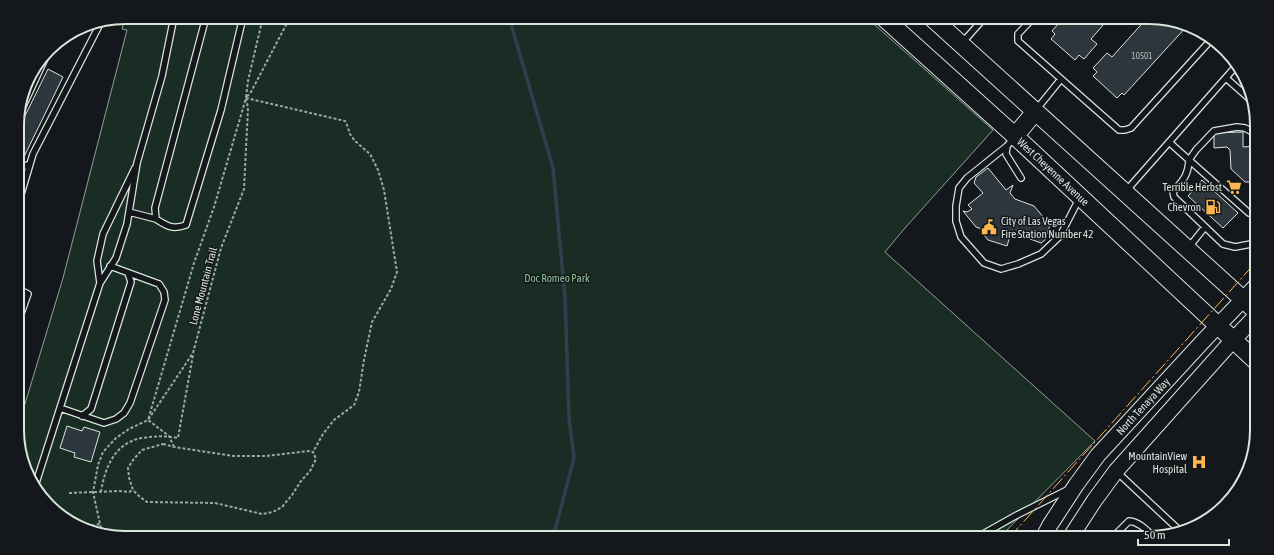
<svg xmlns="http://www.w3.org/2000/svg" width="1274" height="555" font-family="'Asap Condensed',sans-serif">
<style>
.green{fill:#1a2d24;stroke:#939e99}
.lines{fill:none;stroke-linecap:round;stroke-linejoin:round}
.stream{stroke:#2f3f4d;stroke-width:3.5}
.building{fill:#2c363c;stroke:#d8e6dc}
.service-casing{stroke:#d8e6dc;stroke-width:8}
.secondary-casing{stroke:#d8e6dc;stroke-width:17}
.primary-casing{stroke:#d8e6dc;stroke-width:19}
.path{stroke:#9da8a2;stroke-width:2;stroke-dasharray:3 2;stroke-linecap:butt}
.service{stroke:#14181c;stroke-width:5.5}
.secondary{stroke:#14181c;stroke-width:15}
.primary{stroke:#14181c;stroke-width:17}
.power{stroke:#ffb74d;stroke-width:1;stroke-dasharray:14 3 2 3;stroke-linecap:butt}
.labels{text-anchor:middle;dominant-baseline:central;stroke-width:3;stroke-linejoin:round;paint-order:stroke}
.number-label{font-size:9px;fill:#adbab4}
.street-label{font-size:11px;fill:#d8e6dc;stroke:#14181c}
.poi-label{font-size:11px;fill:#d8e6dc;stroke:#14181c;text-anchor:end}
.park-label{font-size:11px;fill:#8ac095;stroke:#14181c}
.rim{fill:none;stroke:#d8e6dc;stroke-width:2}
</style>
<rect width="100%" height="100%" fill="#14181c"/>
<path class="green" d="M125,17H866L993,130L905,228L885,252L1095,441L999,538H125L84,530L40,496L18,444V427L63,278L127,30L122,29Z"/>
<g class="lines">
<path class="stream" d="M509,17L553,168L565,297L569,418L574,458L553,538"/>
</g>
<path class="building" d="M1064,17H1110L1091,39L1097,44L1084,59L1079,55L1075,60L1051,39L1055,34L1052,31Z
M1148,17L1188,25L1124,95L1122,93L1117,98L1093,76L1097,72L1093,68L1107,53L1112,57Z
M48,69L63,77L21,163L17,161V132Z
M1243,132V147L1256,146V186H1254L1250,182H1245L1231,169L1230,150L1227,147L1214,148V133Z
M988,168L1006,190L1013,185L1010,193L1015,199L1034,206L1050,225L1045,240L1041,243L1014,233L1010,236L1007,246L988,240L984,235L985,230L976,227L963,211L967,212L972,209L968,205L983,193L974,183L976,177Z
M1202,180L1238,213L1223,228L1188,196Z
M67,426L82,431L84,427L100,432L91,462L74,457L75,453L60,448Z
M80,520L89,526L87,530H84L77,524Z"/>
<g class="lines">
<g class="service-casing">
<path id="service" d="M206,17L155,208L156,219C167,226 172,230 186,225L221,110L243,17
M1034,17L1018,34V41L1119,130H1125L1131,128L1210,41
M963,42L985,17
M1226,78L1252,101
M1036,110L1061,79
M18,117L48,52
M1014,138L1007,146L967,178L959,188L956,206V221L961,237L984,263L1001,269L1018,264L1041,254L1060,236L1079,199
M1169,142L1189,160L1196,150L1214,131L1237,127L1245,128L1256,134
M1007,146L1006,154L1021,178
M17,169L30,164
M1126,191L1237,65
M129,212L156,219
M1256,214L1249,213L1189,160C1188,176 1183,180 1173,192L1174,197L1223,244L1235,247L1251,244L1256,239
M18,242L20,234L19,201L33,154L101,22
M1189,247L1205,227
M100,283L97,261L103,234L135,168
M18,289L28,294L18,322
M60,408L104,423L116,419L124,413L130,403L165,300L164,292L159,284L110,266
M82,416L91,409L131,282L128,273
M1117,472L1178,529
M35,486L100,283L116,258L127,224L137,163L162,76L174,17
M976,538L1017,515L1067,490
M1114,538L1118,532L1129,521C1140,522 1147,531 1155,538"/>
</g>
<g class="secondary-casing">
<g id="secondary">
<path id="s1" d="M1043,538L1050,525L1076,485L1098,455L1206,338L1257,285"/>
<path d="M1070,538L1094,501L1116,471L1233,340L1257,315"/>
</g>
</g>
<g class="primary-casing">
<g id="primary">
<path id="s2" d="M883,17L1015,136L1257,362"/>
<path d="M931,17L1257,312"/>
<path d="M1015,136L1035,112"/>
</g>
</g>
<path class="path" d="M246,97L248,81L263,17
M163,444L174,447L234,456H266L309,451L313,452L316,459L310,471L301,481L292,495L282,507L273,512L262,514L215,503L147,502L140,497L133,490L129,478L128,468L133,460L142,450Z
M174,447L169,436L148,420L194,263L214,207L246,98L345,121L346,122L350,134L355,141L370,154L378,170L384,190L397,272L391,289L372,322L364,360L359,392L354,405L334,420L323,434L313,452
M101,492C104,472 112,449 132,441C137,438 144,438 150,437C159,436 168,436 178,438L193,355
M69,493L120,491L129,492L133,490
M82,528L100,524
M102,533L93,492L98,465L103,452L116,438L129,429L148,420L193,353L221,248L244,189L248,108L246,98L251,92L287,23L288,17"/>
<use href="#service" class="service"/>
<use href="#secondary" class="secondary"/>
<use href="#primary" class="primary"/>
<path class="power" d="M1009,538L1256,262"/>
</g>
<defs>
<g id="supermarket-bare" transform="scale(1.2)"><path d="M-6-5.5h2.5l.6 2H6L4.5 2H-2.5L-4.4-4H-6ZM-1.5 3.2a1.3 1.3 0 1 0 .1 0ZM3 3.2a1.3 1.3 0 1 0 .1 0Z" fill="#ffb74d" stroke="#14181c" stroke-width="2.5" paint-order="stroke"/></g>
<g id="fuel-bare" transform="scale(1.2)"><path d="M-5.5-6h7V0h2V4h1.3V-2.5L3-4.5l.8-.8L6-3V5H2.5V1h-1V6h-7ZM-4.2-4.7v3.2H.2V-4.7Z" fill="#ffb74d" stroke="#14181c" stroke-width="2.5" paint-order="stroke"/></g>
<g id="civic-bare" transform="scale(1.2)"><path d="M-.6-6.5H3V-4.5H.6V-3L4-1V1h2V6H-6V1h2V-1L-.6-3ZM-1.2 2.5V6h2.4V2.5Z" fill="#ffb74d" stroke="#14181c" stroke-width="2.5" paint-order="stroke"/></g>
<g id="hospital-bare" transform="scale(1.2)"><path d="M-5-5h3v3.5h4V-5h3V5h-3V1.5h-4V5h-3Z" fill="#ffb74d" stroke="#14181c" stroke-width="2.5" paint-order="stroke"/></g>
</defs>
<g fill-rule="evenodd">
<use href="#supermarket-bare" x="1234" y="187"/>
<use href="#fuel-bare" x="1213" y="207"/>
<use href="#civic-bare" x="989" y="227"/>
<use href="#hospital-bare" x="1199" y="462"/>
</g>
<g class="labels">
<g class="number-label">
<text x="1142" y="56">10501</text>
</g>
<g class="street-label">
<text stroke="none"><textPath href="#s2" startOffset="230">West Cheyenne Avenue</textPath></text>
<text transform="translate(203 286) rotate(-75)">Lone Mountain Trail</text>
<text stroke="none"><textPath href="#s1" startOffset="166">North Tenaya Way</textPath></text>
</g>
<g class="poi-label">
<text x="1222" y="187">Terrible Herbst</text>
<text x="1201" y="207">Chevron</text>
<text x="1001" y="221" text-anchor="start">City of Las Vegas<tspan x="1001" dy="13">Fire Station Number 42</tspan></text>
<text x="1187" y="456">MountainView<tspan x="1187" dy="13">Hospital</tspan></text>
</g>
<g class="park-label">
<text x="557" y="278">Doc Romeo Park</text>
</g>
</g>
<path d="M0 0H1274V555H0ZM125 24H1149A101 101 0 0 1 1250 125V430A101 101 0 0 1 1149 531H125A101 101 0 0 1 24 430V125A101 101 0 0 1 125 24Z" fill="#14181c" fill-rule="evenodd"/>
<path class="rim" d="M125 24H1149A101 101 0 0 1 1250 125V430A101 101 0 0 1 1149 531H125A101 101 0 0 1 24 430V125A101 101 0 0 1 125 24Z"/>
<path d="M1138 539v6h91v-6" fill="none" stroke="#d8e6dc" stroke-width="2"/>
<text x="1144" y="539" font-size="12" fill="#d8e6dc" stroke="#14181c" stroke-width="3" paint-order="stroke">50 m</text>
</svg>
